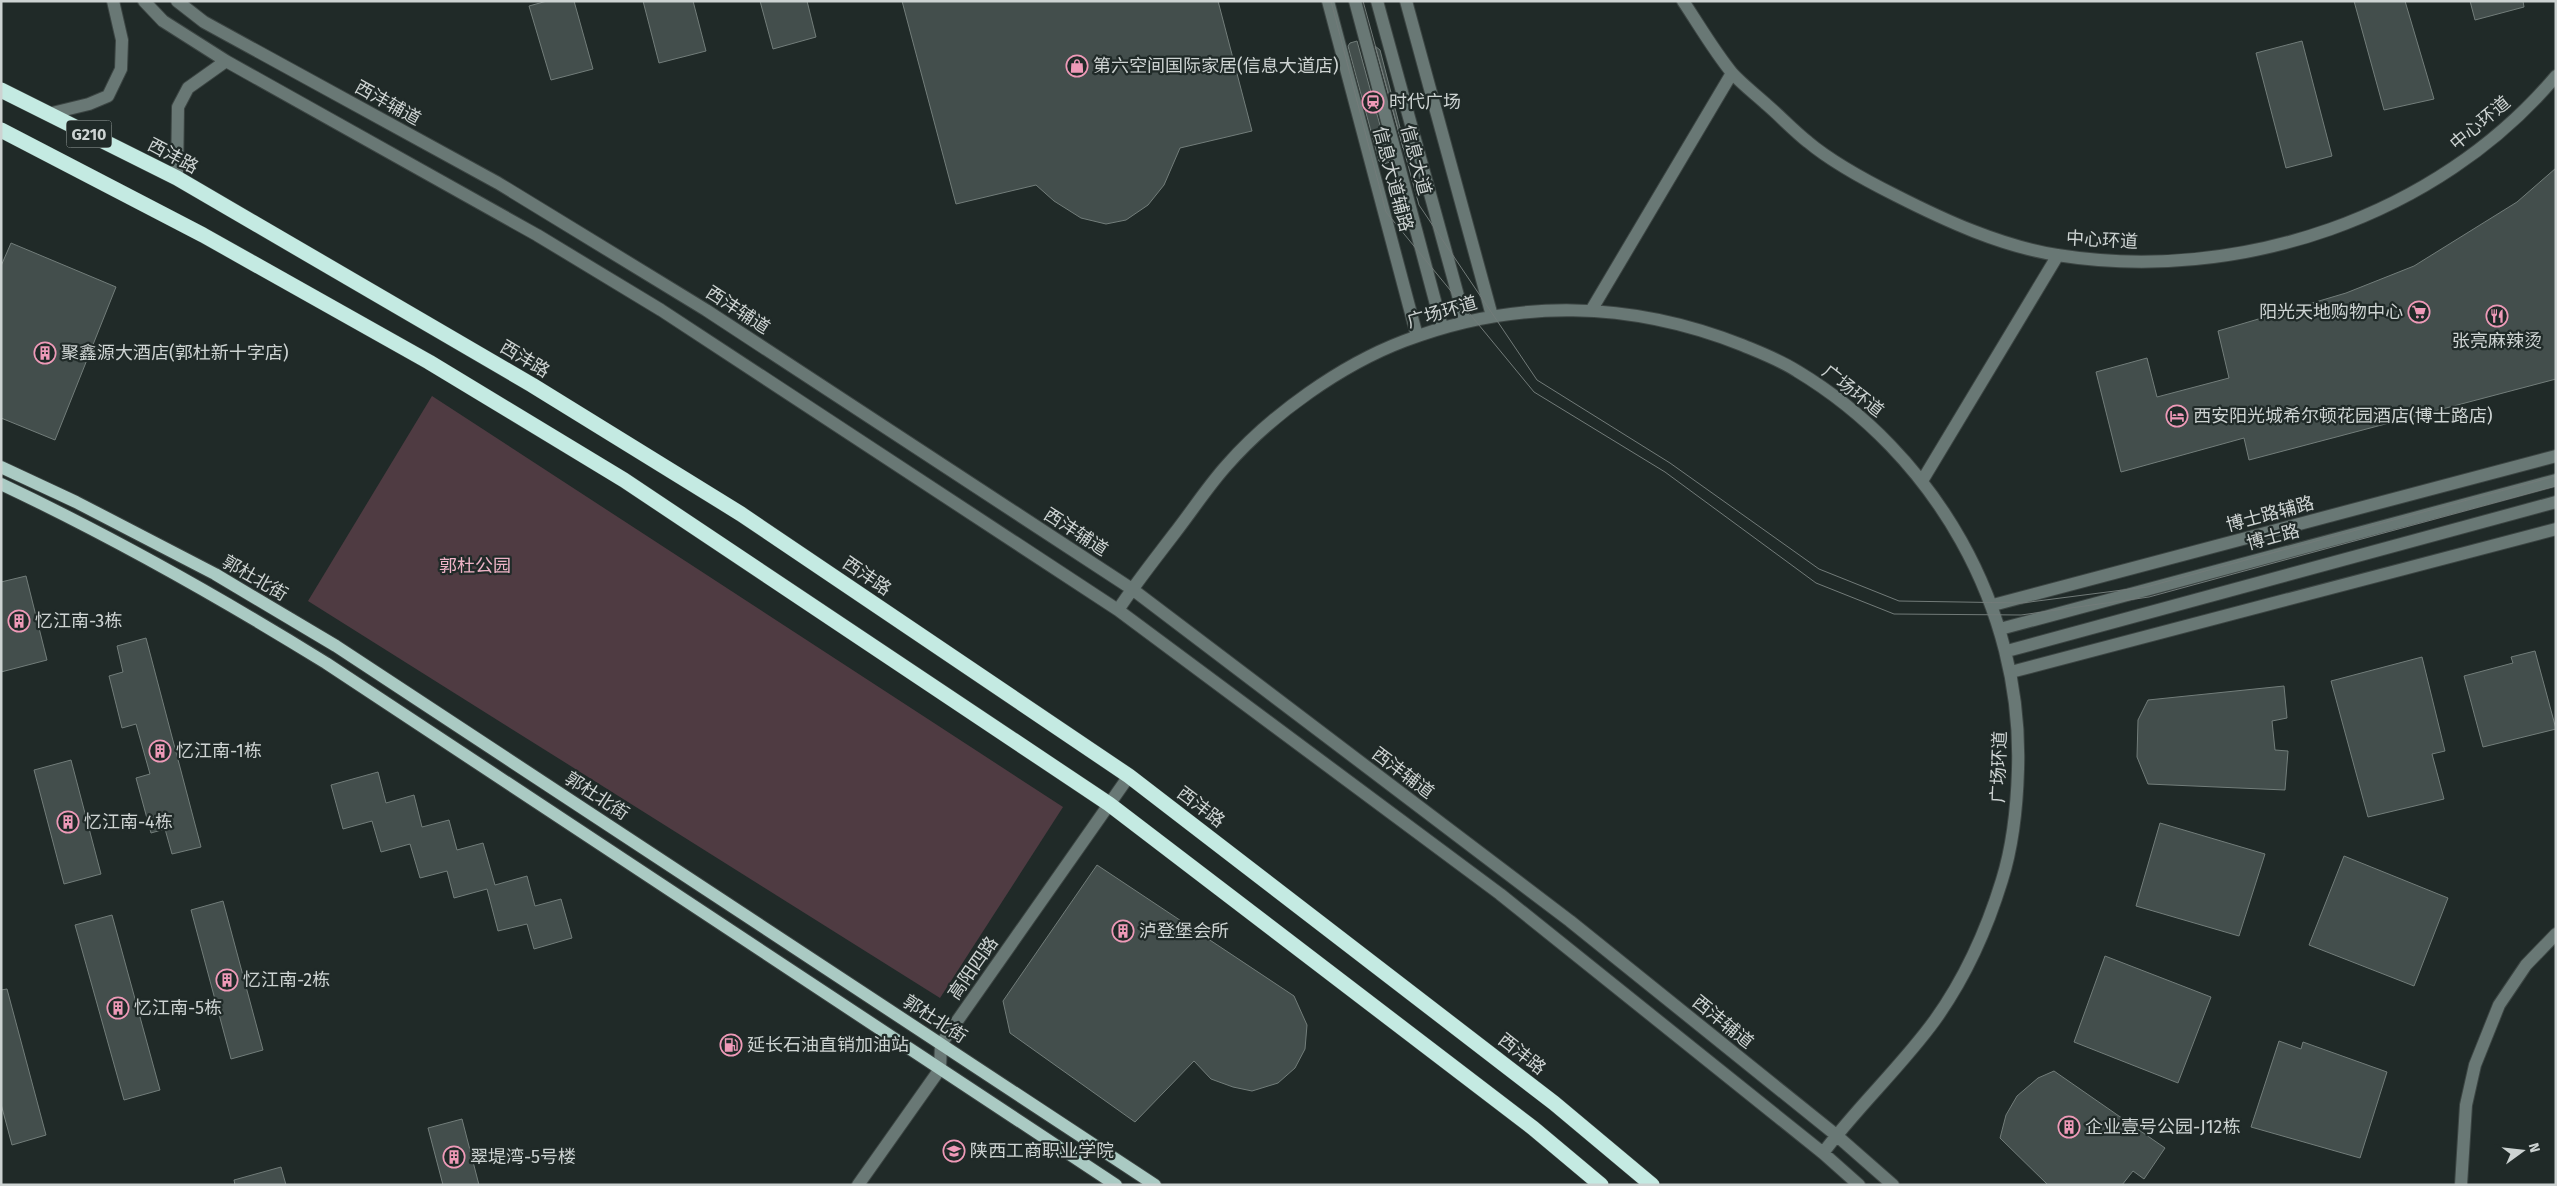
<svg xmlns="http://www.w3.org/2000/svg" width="2557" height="1186" font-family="'Fira Sans','Noto Sans SC',sans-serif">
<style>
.green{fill:#4f3b42}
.building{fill:#434e4c;stroke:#727d7a}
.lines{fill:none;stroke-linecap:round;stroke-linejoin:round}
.minor-casing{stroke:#3c4543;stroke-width:14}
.major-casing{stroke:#3c4543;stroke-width:14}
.highway-casing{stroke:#3c4543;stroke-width:16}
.minor{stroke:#697875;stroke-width:12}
.major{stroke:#aacac3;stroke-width:12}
.highway{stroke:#c4eae2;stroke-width:15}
.tram{stroke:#727b79;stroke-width:1}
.labels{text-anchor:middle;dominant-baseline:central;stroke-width:4.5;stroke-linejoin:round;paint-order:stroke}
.shield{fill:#202a28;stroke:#99a09f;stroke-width:1}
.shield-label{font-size:16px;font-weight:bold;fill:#cdd3d2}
.poi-label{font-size:18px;fill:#cdd3d2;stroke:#202a28;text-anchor:start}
.street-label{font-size:18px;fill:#cdd3d2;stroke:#202a28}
.park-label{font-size:18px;fill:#edb3c6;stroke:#202a28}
</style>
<rect width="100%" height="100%" fill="#202a28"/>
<path class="green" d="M432,396L1063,807L940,998L308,601Z"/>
<path class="building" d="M547,1H574L593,69L551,80L529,6Z
M643,1H693L706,51L659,63Z
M760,1H807L816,37L773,49Z
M902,1H1218L1252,131L1180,148L1164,185L1148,205L1126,220L1106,224L1081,218L1054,201L1036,185L956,204Z
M2354,1H2405L2434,99L2384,110Z
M2470,1H2523L2524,7L2475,20Z
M1357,41L1390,162L1384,164L1379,161L1348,46L1350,43Z
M2302,41L2332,156L2286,168L2256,53Z
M1375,46L1380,50L1404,143L1403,148Z
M2556,168V379L2249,460L2244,438L2121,472L2096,372L2147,358L2157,397L2229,378L2218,331L2346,293L2414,266L2517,202Z
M11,243L116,287L55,440L1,418V266Z
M26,576L47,660L1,672V582Z
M146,638L201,847L172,854L165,829L151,833L136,778L150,774L136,724L122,728L109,676L123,672L117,646Z
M2535,651L2556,729L2483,747L2464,676L2513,663L2511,657Z
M2422,657L2445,751L2432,754L2444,799L2368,817L2331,681Z
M2284,686L2287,718L2272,721L2275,750L2288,751L2285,790L2148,784L2137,757L2138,720L2148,700Z
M71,760L101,874L64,884L34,770Z
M378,772L386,803L414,795L422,827L449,820L457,850L483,843L495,885L527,876L535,906L561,899L572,938L534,949L527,924L498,931L487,889L454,898L447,871L420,878L410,844L381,852L372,821L343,829L331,785Z
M2160,823L2265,854L2239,936L2136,906Z
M2344,856L2448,898L2414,986L2309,945Z
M1097,865L1294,996L1307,1025L1305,1049L1295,1068L1278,1083L1252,1091L1233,1087L1211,1079L1194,1061L1135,1122L1010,1033L1003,1001Z
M223,901L263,1050L231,1059L191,910Z
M112,915L160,1090L124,1100L75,925Z
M2105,956L2211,997L2178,1083L2074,1042Z
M7,989L46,1135L12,1145L1,1104V990Z
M2279,1041L2301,1049L2303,1042L2387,1072L2360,1158L2251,1127Z
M2054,1071L2165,1148L2144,1179L2133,1171L2122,1185H2048L2000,1138L2006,1115L2017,1096L2038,1078Z
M462,1119L479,1185H443L428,1128Z
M281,1167L286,1185H235L234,1180Z"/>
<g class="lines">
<g class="minor-casing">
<path id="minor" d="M144,1L163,21L226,61L537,235L661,310L1118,610L1500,894L1823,1153L1859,1185
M177,1L204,22L498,183L706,310L1132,589L1570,921L1836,1135L1893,1185
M1328,1L1417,336
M1355,1L1442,327
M1377,1L1465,321
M1406,1L1492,316
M1683,1C1699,25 1714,51 1732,73C1742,84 1755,94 1766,104C1780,116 1793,130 1808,142C1833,163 1865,180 1895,195C1946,221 2001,246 2057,255C2239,284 2437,217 2556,76
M48,114L89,104L108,96L121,69L122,40L113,1
M177,178L178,107L188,88L226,61
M1592,309L1732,73
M1922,481L2058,255
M1993,605L2556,456
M1118,610C1135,584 1155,559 1174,534C1192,511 1208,486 1227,465C1272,414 1341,365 1404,341C1516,298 1631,301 1742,345C1761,353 1780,360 1797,371C1935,454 2023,608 2018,769C2017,806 2013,845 2002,880C1987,929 1965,978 1935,1020C1901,1067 1857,1107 1823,1153
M2000,629L2556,480
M2007,651L2556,502
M2011,672L2556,529
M858,1185L940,1069L941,1044L1129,776
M2461,1185L2466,1105L2475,1065L2499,1005L2526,965L2556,934"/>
</g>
<g class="major-casing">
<path id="major" d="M1,467L76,502L215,574L336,646L1155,1185
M1,484C113,537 221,598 326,663L1116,1185"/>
</g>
<g class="highway-casing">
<path id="highway" d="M1,90L177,178L532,385L741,514L1129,776L1554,1103L1652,1185
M1,130L203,235L429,362L624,480L1109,804L1533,1128L1601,1185"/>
</g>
<use href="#minor" class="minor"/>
<use href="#major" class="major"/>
<use href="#highway" class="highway"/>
<path class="tram" d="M1331,1L1386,212L1534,392L1665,472L1816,583L1894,614L2021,615L2149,597L2556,486
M1363,1L1419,205L1537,380L1670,463L1819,569L1899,601L2022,603L2146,587L2556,476"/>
</g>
<defs>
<g id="shop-ring" transform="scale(1.125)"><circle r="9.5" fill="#202a28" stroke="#ef9ab8" stroke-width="1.5"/><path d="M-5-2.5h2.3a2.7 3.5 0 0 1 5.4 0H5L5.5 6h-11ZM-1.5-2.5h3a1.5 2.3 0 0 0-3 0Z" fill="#ef9ab8"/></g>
<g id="station-ring" transform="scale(1.125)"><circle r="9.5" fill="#202a28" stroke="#ef9ab8" stroke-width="1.5"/><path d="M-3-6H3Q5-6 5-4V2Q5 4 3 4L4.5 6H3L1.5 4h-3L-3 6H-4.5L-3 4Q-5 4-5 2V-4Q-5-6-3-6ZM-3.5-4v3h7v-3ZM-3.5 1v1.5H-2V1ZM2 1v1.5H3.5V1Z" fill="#ef9ab8"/></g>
<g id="supermarket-ring" transform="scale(1.125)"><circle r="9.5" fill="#202a28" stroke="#ef9ab8" stroke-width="1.5"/><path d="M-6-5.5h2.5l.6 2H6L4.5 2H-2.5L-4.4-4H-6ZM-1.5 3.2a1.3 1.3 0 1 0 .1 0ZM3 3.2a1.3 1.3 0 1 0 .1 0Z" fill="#ef9ab8"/></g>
<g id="restaurant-ring" transform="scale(1.125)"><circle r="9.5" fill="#202a28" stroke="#ef9ab8" stroke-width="1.5"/><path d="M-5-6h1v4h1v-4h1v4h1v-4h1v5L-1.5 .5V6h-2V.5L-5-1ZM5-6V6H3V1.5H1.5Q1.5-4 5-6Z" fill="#ef9ab8"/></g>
<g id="building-ring" transform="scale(1.125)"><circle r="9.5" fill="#202a28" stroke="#ef9ab8" stroke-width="1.5"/><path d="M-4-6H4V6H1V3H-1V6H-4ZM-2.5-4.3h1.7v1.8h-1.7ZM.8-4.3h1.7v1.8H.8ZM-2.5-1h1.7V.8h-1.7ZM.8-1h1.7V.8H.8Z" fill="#ef9ab8"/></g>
<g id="hotel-ring" transform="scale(1.125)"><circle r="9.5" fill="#202a28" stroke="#ef9ab8" stroke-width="1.5"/><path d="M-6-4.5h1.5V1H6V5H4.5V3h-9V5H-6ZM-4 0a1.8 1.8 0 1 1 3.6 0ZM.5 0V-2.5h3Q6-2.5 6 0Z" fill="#ef9ab8"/></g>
<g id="fuel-ring" transform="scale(1.125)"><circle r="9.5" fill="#202a28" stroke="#ef9ab8" stroke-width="1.5"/><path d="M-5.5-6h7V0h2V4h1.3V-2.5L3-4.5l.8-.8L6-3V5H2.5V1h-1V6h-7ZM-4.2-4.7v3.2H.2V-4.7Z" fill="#ef9ab8"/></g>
<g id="university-ring" transform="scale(1.125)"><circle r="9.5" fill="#202a28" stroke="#ef9ab8" stroke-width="1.5"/><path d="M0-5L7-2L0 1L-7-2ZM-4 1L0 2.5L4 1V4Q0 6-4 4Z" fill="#ef9ab8"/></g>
</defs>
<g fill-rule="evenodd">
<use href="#shop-ring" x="1077" y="66"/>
<use href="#station-ring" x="1373" y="102"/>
<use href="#supermarket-ring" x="2419" y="312"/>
<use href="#restaurant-ring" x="2497" y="316"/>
<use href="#building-ring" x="45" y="353"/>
<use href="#hotel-ring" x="2177" y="416"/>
<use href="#building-ring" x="19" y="621"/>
<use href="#building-ring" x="160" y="751"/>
<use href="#building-ring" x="68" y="822"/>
<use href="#building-ring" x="1123" y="931"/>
<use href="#building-ring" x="227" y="980"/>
<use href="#building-ring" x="118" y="1008"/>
<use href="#fuel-ring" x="731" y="1045"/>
<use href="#building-ring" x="2069" y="1127"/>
<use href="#university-ring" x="954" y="1151"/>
<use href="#building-ring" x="454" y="1157"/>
</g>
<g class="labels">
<rect class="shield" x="66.5" y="120.5" width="45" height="27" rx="4"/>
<g class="shield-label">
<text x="89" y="134">G210</text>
</g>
<g class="poi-label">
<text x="1093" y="66">第六空间国际家居(信息大道店)</text>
<text x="1389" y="102">时代广场</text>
<text x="2403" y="312" text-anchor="end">阳光天地购物中心</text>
<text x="2497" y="341" text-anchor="middle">张亮麻辣烫</text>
<text x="61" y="353">聚鑫源大酒店(郭杜新十字店)</text>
<text x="2193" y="416">西安阳光城希尔顿花园酒店(博士路店)</text>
<text x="35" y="621">忆江南-3栋</text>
<text x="176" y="751">忆江南-1栋</text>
<text x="84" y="822">忆江南-4栋</text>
<text x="1139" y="931">泸登堡会所</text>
<text x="243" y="980">忆江南-2栋</text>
<text x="134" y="1008">忆江南-5栋</text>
<text x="747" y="1045">延长石油直销加油站</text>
<text x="2085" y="1127">企业壹号公园-J12栋</text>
<text x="970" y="1151">陕西工商职业学院</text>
<text x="470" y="1157">翠堤湾-5号楼</text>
</g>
<g class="street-label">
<text transform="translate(388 103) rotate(29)">西沣辅道</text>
<text transform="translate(2480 123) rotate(-40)">中心环道</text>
<text transform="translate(173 156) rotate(28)">西沣路</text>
<text transform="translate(1416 160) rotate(75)">信息大道</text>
<text transform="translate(1393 179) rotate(75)">信息大道辅路</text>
<text transform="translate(2102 240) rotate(3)">中心环道</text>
<text transform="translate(738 310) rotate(33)">西沣辅道</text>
<text transform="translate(1442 312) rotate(-16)">广场环道</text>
<text transform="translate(525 359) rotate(31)">西沣路</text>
<text transform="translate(1853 391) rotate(38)">广场环道</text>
<text transform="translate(2270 514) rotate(-15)">博士路辅路</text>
<text transform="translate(1076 532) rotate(33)">西沣辅道</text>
<text transform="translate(2273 537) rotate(-15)">博士路</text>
<text transform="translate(867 576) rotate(34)">西沣路</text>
<text transform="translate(255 578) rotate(30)">郭杜北街</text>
<text transform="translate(1999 767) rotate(-88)">广场环道</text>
<text transform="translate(1403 773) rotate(37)">西沣辅道</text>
<text transform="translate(597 796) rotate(33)">郭杜北街</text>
<text transform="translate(1201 807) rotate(37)">西沣路</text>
<text transform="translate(973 968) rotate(-55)">高阳四路</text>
<text transform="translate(935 1019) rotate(33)">郭杜北街</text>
<text transform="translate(1723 1022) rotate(39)">西沣辅道</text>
<text transform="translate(1522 1054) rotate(38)">西沣路</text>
</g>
<g class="park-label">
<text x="475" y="566">郭杜公园</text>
</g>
</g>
<rect width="2557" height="1186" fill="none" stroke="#cdd3d2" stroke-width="5"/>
<g transform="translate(2522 1151) rotate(75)" stroke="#202a28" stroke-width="4" paint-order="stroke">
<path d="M0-4L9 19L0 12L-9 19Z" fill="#cdd3d2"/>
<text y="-8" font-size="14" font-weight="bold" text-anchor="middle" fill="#cdd3d2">N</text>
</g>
</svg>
